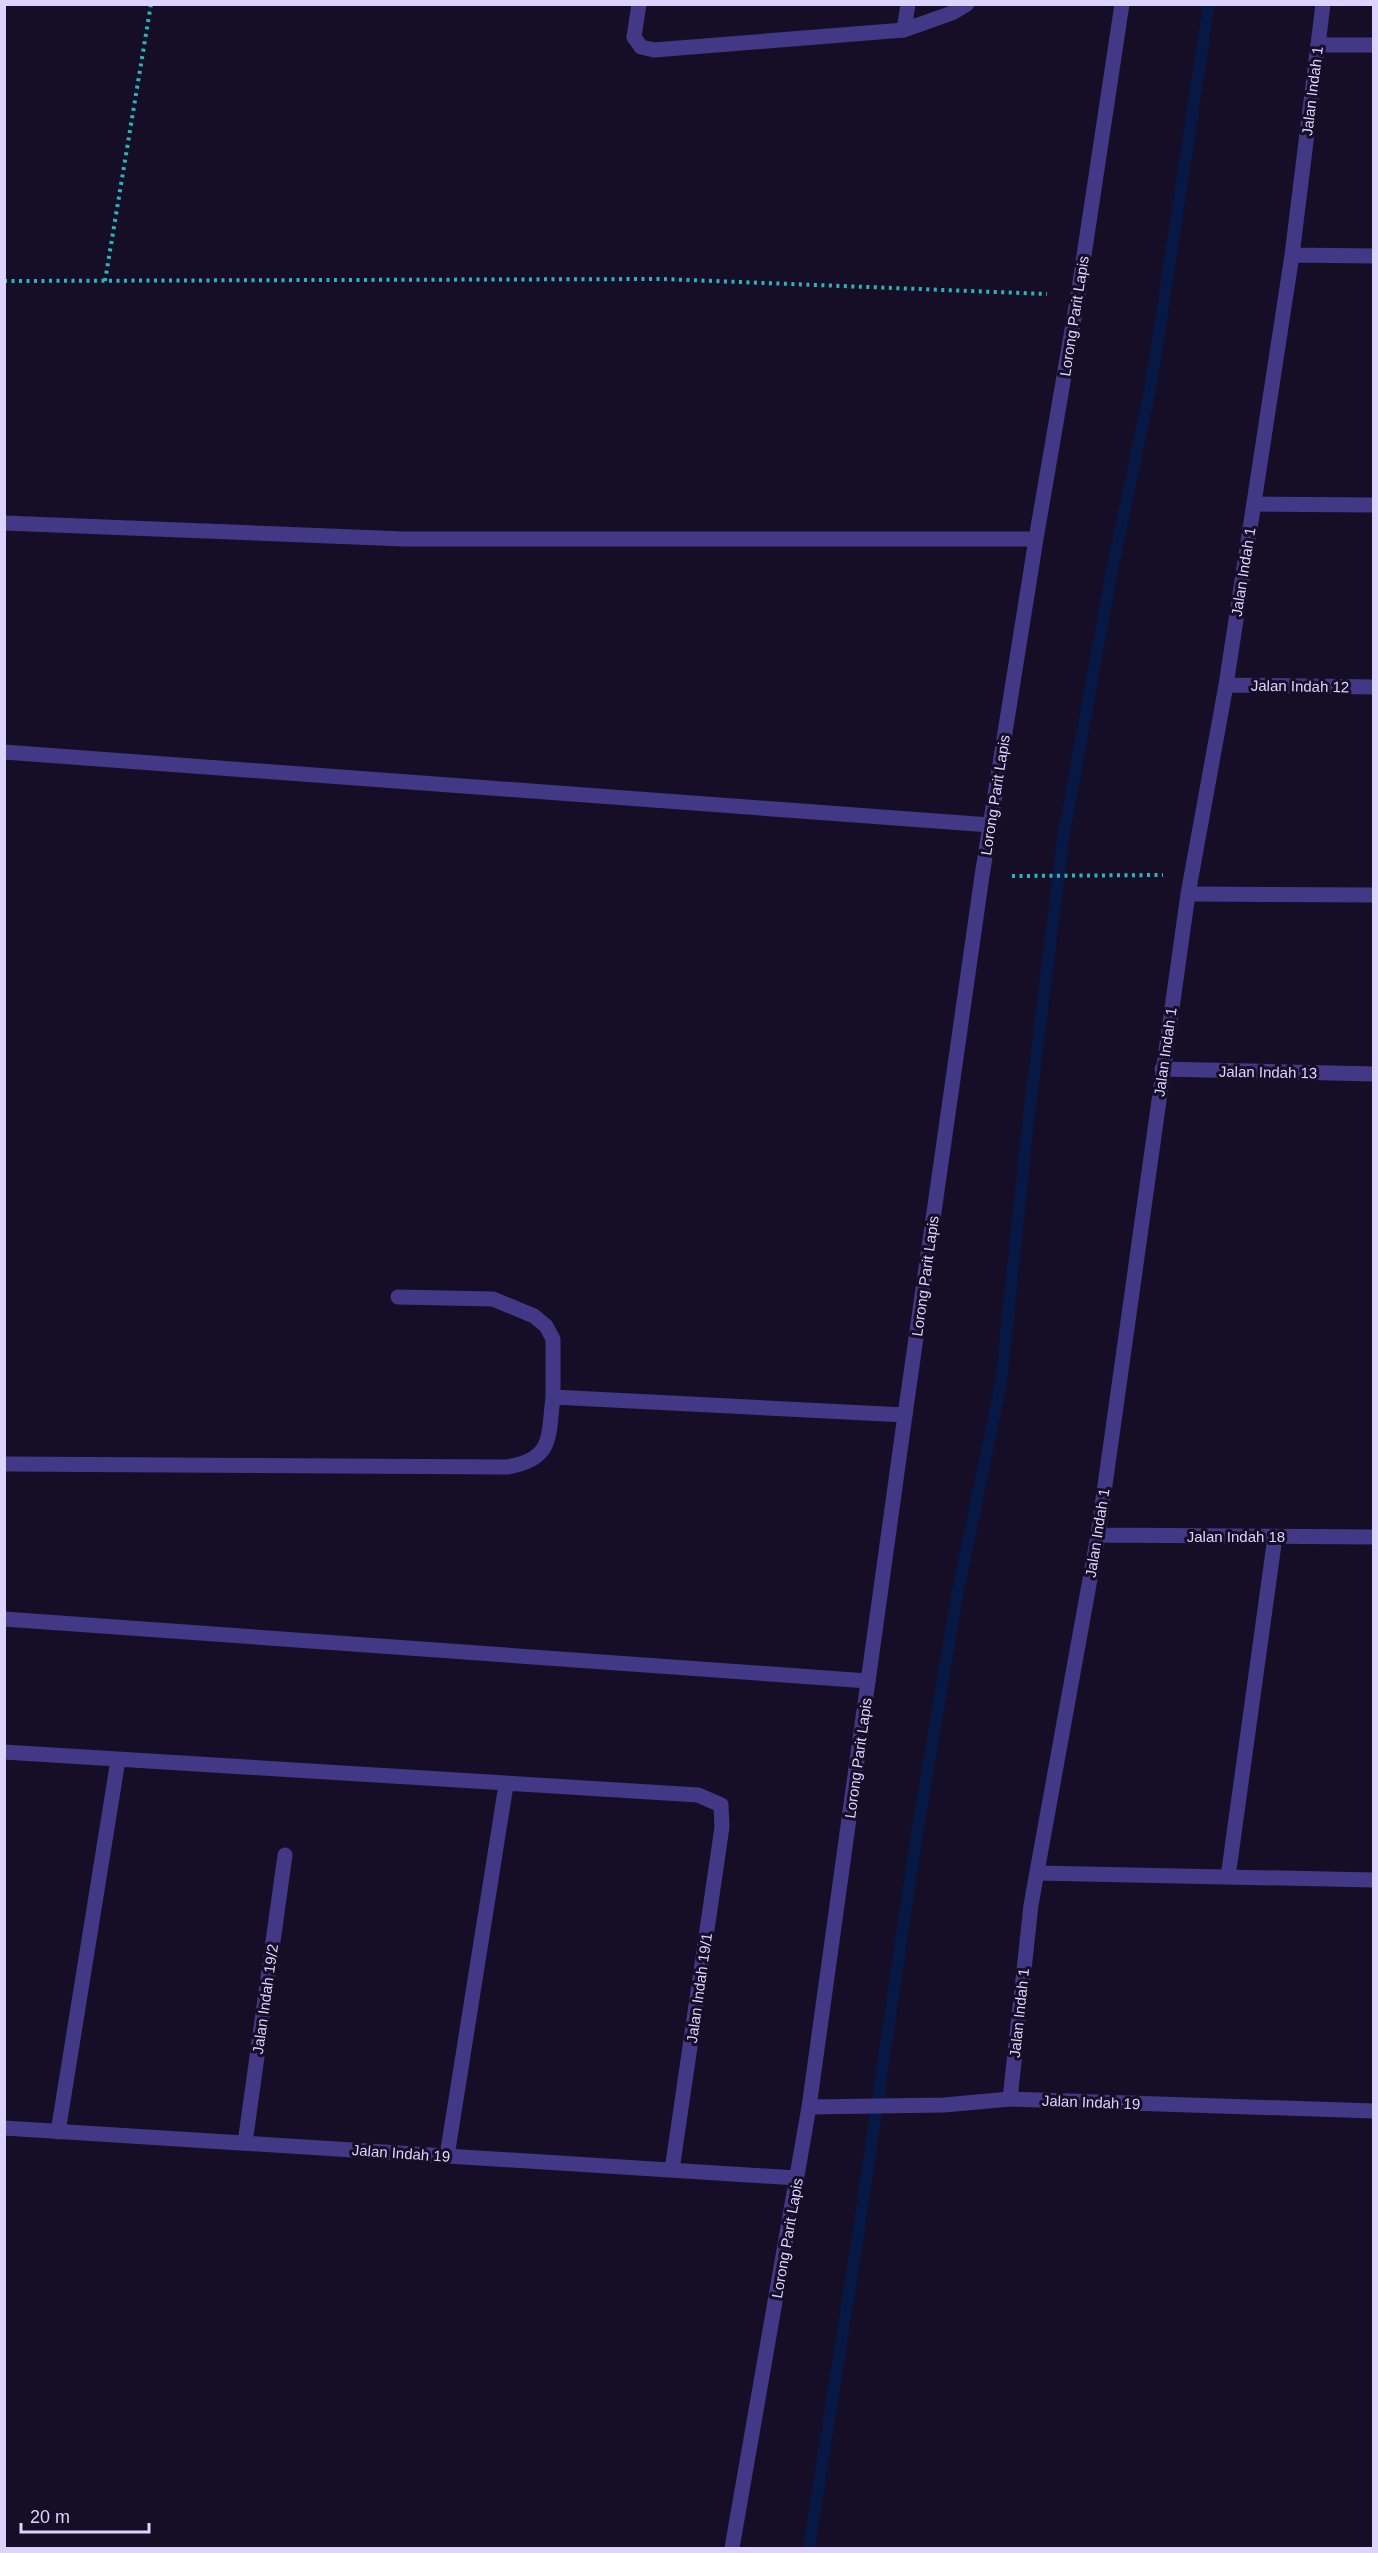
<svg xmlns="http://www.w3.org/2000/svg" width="1378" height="2553" font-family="Helvetica,sans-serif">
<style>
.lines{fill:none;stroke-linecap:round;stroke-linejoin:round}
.stream{stroke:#081845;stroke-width:12}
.path{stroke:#2bb5bb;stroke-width:4;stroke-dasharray:3 4.5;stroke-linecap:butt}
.lane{stroke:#423886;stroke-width:15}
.street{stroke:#423886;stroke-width:15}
.labels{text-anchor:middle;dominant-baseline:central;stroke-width:6;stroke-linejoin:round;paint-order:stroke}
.street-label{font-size:15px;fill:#dcd3ff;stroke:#150e26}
</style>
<rect width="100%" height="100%" fill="#150e26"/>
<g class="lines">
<path class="stream" d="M809,2548L858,2235L917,1833L958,1591L1001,1383L1028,1123L1063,839L1112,570L1151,385L1209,4"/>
<path class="path" d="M4,281L662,279L1047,294
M105,281L151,4
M1012,876L1163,875"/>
<path class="lane" d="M904,30L908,4
M634,37L639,4
M1318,45H1374
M1254,504L1374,505
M1188,894L1374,895
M398,1297L493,1299L534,1316L546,1326L553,1339V1397L905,1415
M4,1464L507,1467C554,1459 548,1437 553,1397
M4,1619L868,1681
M4,1752L698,1795L721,1805L722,1827L672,2170
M1037,1873L1374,1880
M1228,1877L1275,1537
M58,2132L118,1760
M447,2156L506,1785"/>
<path class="street" d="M634,37L641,47L654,50L904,30L952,13L967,4
M1292,255L1374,256
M4,523L404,539H1036
M1226,685L1374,687
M4,752L990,825
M1162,1069L1374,1074
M1098,1535L1374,1537
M1010,2099L1031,1905L1098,1535L1188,894L1226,685L1292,255L1323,4
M809,2107L944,2105L1010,2099L1374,2111
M4,2128L797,2178
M245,2143L285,1855
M732,2548L809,2107L905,1415L982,876L1036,539L1078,295L1122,4"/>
</g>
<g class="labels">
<g class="street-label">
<text transform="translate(1312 91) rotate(-83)">Jalan Indah 1</text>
<text transform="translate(1074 316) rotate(-81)">Lorong Parit Lapis</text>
<text transform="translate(1243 572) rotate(-81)">Jalan Indah 1</text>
<text transform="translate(1300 686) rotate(1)">Jalan Indah 12</text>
<text transform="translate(995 795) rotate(-81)">Lorong Parit Lapis</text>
<text transform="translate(1165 1052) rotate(-82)">Jalan Indah 1</text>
<text transform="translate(1268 1072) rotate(1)">Jalan Indah 13</text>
<text transform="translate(925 1276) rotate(-82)">Lorong Parit Lapis</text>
<text transform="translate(1097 1533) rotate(-81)">Jalan Indah 1</text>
<text x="1236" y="1536">Jalan Indah 18</text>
<text transform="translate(858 1758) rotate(-82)">Lorong Parit Lapis</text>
<text transform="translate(699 1988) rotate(-82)">Jalan Indah 19/1</text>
<text transform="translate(265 1999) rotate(-82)">Jalan Indah 19/2</text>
<text transform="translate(1019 2013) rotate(-84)">Jalan Indah 1</text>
<text transform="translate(1091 2102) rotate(2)">Jalan Indah 19</text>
<text transform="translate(401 2153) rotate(4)">Jalan Indah 19</text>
<text transform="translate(787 2238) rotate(-80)">Lorong Parit Lapis</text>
</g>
</g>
<rect width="1378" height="2553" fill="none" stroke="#dcd3ff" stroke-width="12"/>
<path d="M21 2523v9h128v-9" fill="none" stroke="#dcd3ff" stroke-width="3"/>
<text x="30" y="2523" font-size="18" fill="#dcd3ff" stroke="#150e26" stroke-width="4.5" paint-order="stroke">20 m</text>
</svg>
